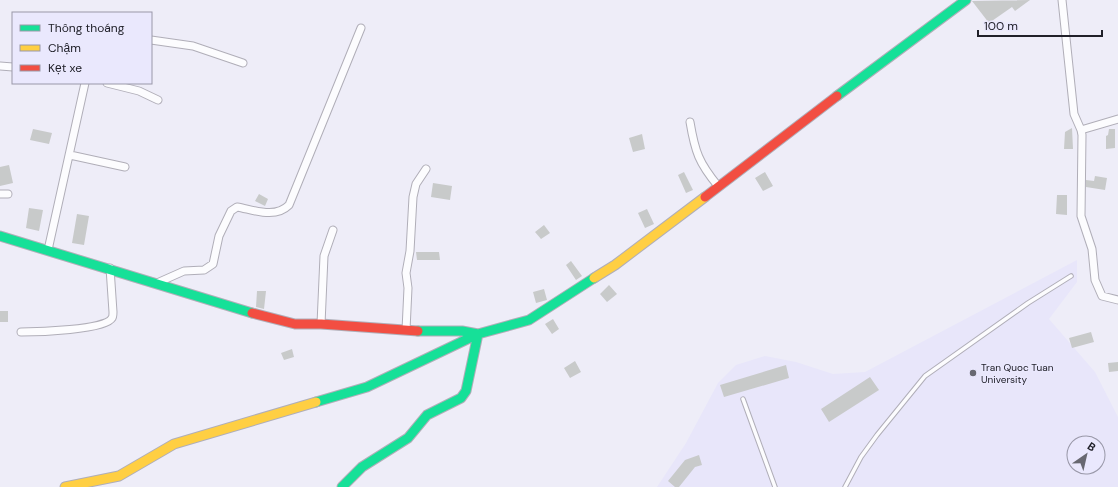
<svg xmlns="http://www.w3.org/2000/svg" width="1118" height="487" font-family="'DM Sans',sans-serif">
<style>
.built{fill:#e8e6fa;fill-rule:evenodd}
.building{fill:#c8caca}
.lines{fill:none;stroke-linecap:round;stroke-linejoin:round}
.lane-casing{stroke:#b0aeb8;stroke-width:5.5}
.street-casing{stroke:#b0aeb8;stroke-width:9}
.fast-casing{stroke:#b0aeb8;stroke-width:11}
.slow-casing{stroke:#b0aeb8;stroke-width:11}
.jam-casing{stroke:#b0aeb8;stroke-width:11}
.lane{stroke:#fcfcfe;stroke-width:3.5}
.street{stroke:#fcfcfe;stroke-width:7}
.fast{stroke:#16e098;stroke-width:9}
.slow{stroke:#ffcf43;stroke-width:9}
.jam{stroke:#f24e42;stroke-width:9}
.poi-dot{fill:#686871;stroke:#eae8fd;stroke-width:1.5}
.labels{text-anchor:middle;dominant-baseline:central;stroke-width:3;stroke-linejoin:round;paint-order:stroke}
.poi-label{font-size:10px;fill:#202029;stroke:#eae8fd;text-anchor:start}
</style>
<rect width="100%" height="100%" fill="#eeedf8"/>
<path class="built" d="M1077,260V282L1049,319L1095,372L1118,417V487H657L686,443L718,383L736,365L765,356L796,362L833,374L865,372ZM1074,443H1098V467H1074Z"/>
<path class="building" d="M1030,0L1015,11L1012,7L989,23L972,1Z
M1072,128L1073,149H1064L1065,132Z
M33,129L52,133L49,144L30,140Z
M1109,129H1115V148L1106,149V136L1108,135Z
M642,134L645,149L633,152L629,138Z
M9,165L13,183L0,186V167Z
M684,172L693,190L686,193L678,175Z
M765,172L773,186L763,191L755,178Z
M1095,176L1107,178L1105,190L1086,187V180L1094,181Z
M433,183L452,186L450,200L431,197Z
M259,194L268,199L265,206L255,201Z
M1057,195H1067V215L1056,214Z
M29,208L43,210L39,231L26,228Z
M647,209L654,224L645,228L638,213Z
M77,214L89,216L84,245L72,243Z
M544,225L550,233L541,239L535,232Z
M416,252H439L440,260H417Z
M571,261L582,276L576,280L566,265Z
M609,285L617,294L607,302L600,294Z
M544,289L547,300L536,303L533,292Z
M257,291H266L264,309L256,307Z
M0,311H8V322H0Z
M553,319L559,329L552,334L545,324Z
M1091,332L1094,342L1072,348L1069,338Z
M292,349L294,357L284,360L281,353Z
M575,361L581,372L570,378L564,368Z
M1118,362V371L1109,372L1108,363Z
M786,365L789,378L724,397L720,385Z
M870,377L879,390L829,422L821,409Z
M699,455L702,465L695,467L679,487H675L668,481L685,460Z"/>
<g class="lines">
<g class="lane-casing">
<path id="lane" d="M743,399L775,487
M845,487L861,457L877,435L925,376L1028,303L1071,276"/>
</g>
<g class="street-casing">
<path id="street" d="M1062,0L1074,114L1081,130L1082,135L1081,216L1092,249L1095,280L1102,296L1118,300
M151,40L193,46L243,63
M0,66L13,67
M107,83L139,91L158,100
M690,122C695,152 699,163 718,186
M1081,130L1118,119
M70,155L125,167
M0,194H8
M48,250L85,83
M157,283L184,271L204,270L213,264L219,236L231,211L237,207C254,210 275,219 289,205L361,28
M321,324L324,256L333,230
M406,330L408,288L406,273L410,251L413,197L416,184L426,169
M21,332C36,332 106,330 112,318C113,317 113,314 113,312L110,268"/>
</g>
<g class="fast-casing">
<path id="fast" d="M837,96L966,0
M0,236L252,313
M316,402L367,387L478,334L529,320L594,278
M342,487L362,467L408,438L427,415L461,398L466,391L478,334L462,331H418"/>
</g>
<g class="slow-casing">
<path id="slow" d="M594,278L615,265L705,197
M65,487L119,476L174,444L316,402"/>
</g>
<g class="jam-casing">
<path id="jam" d="M705,197L837,96
M252,313L295,324H321L418,331"/>
</g>
<use href="#lane" class="lane"/>
<use href="#street" class="street"/>
<use href="#fast" class="fast"/>
<use href="#slow" class="slow"/>
<use href="#jam" class="jam"/>
</g>
<circle class="poi-dot" cx="973" cy="373" r="4"/>
<g class="labels">
<g class="poi-label">
<text x="981" y="367">Tran Quoc Tuan<tspan x="981" dy="12">University</tspan></text>
</g>
</g>
<rect x="12" y="12" width="140" height="72" fill="#eae8fd" stroke="#9998a8"/>
<rect x="20" y="25" width="20" height="6" fill="#16e098" stroke="#9998a8"/>
<text x="48" y="32" font-size="12" fill="#202029">Thông thoáng</text>
<rect x="20" y="45" width="20" height="6" fill="#ffcf43" stroke="#9998a8"/>
<text x="48" y="52" font-size="12" fill="#202029">Chậm</text>
<rect x="20" y="65" width="20" height="6" fill="#f24e42" stroke="#9998a8"/>
<text x="48" y="72" font-size="12" fill="#202029">Kẹt xe</text>
<g transform="translate(1086 455) rotate(34)"><circle r="19" fill="#eae8fd" stroke="#9998a8"/>
<path d="M0-3L7 15L0 10L-7 15Z" fill="#686871"/>
<text y="-6" font-size="11" font-weight="bold" text-anchor="middle" fill="#202029">B</text>
</g>
<path d="M978 30v6h124v-6" fill="none" stroke="#202029" stroke-width="2"/>
<text x="984" y="30" font-size="12" fill="#202029" stroke="#eae8fd" stroke-width="3" paint-order="stroke">100 m</text>
</svg>
